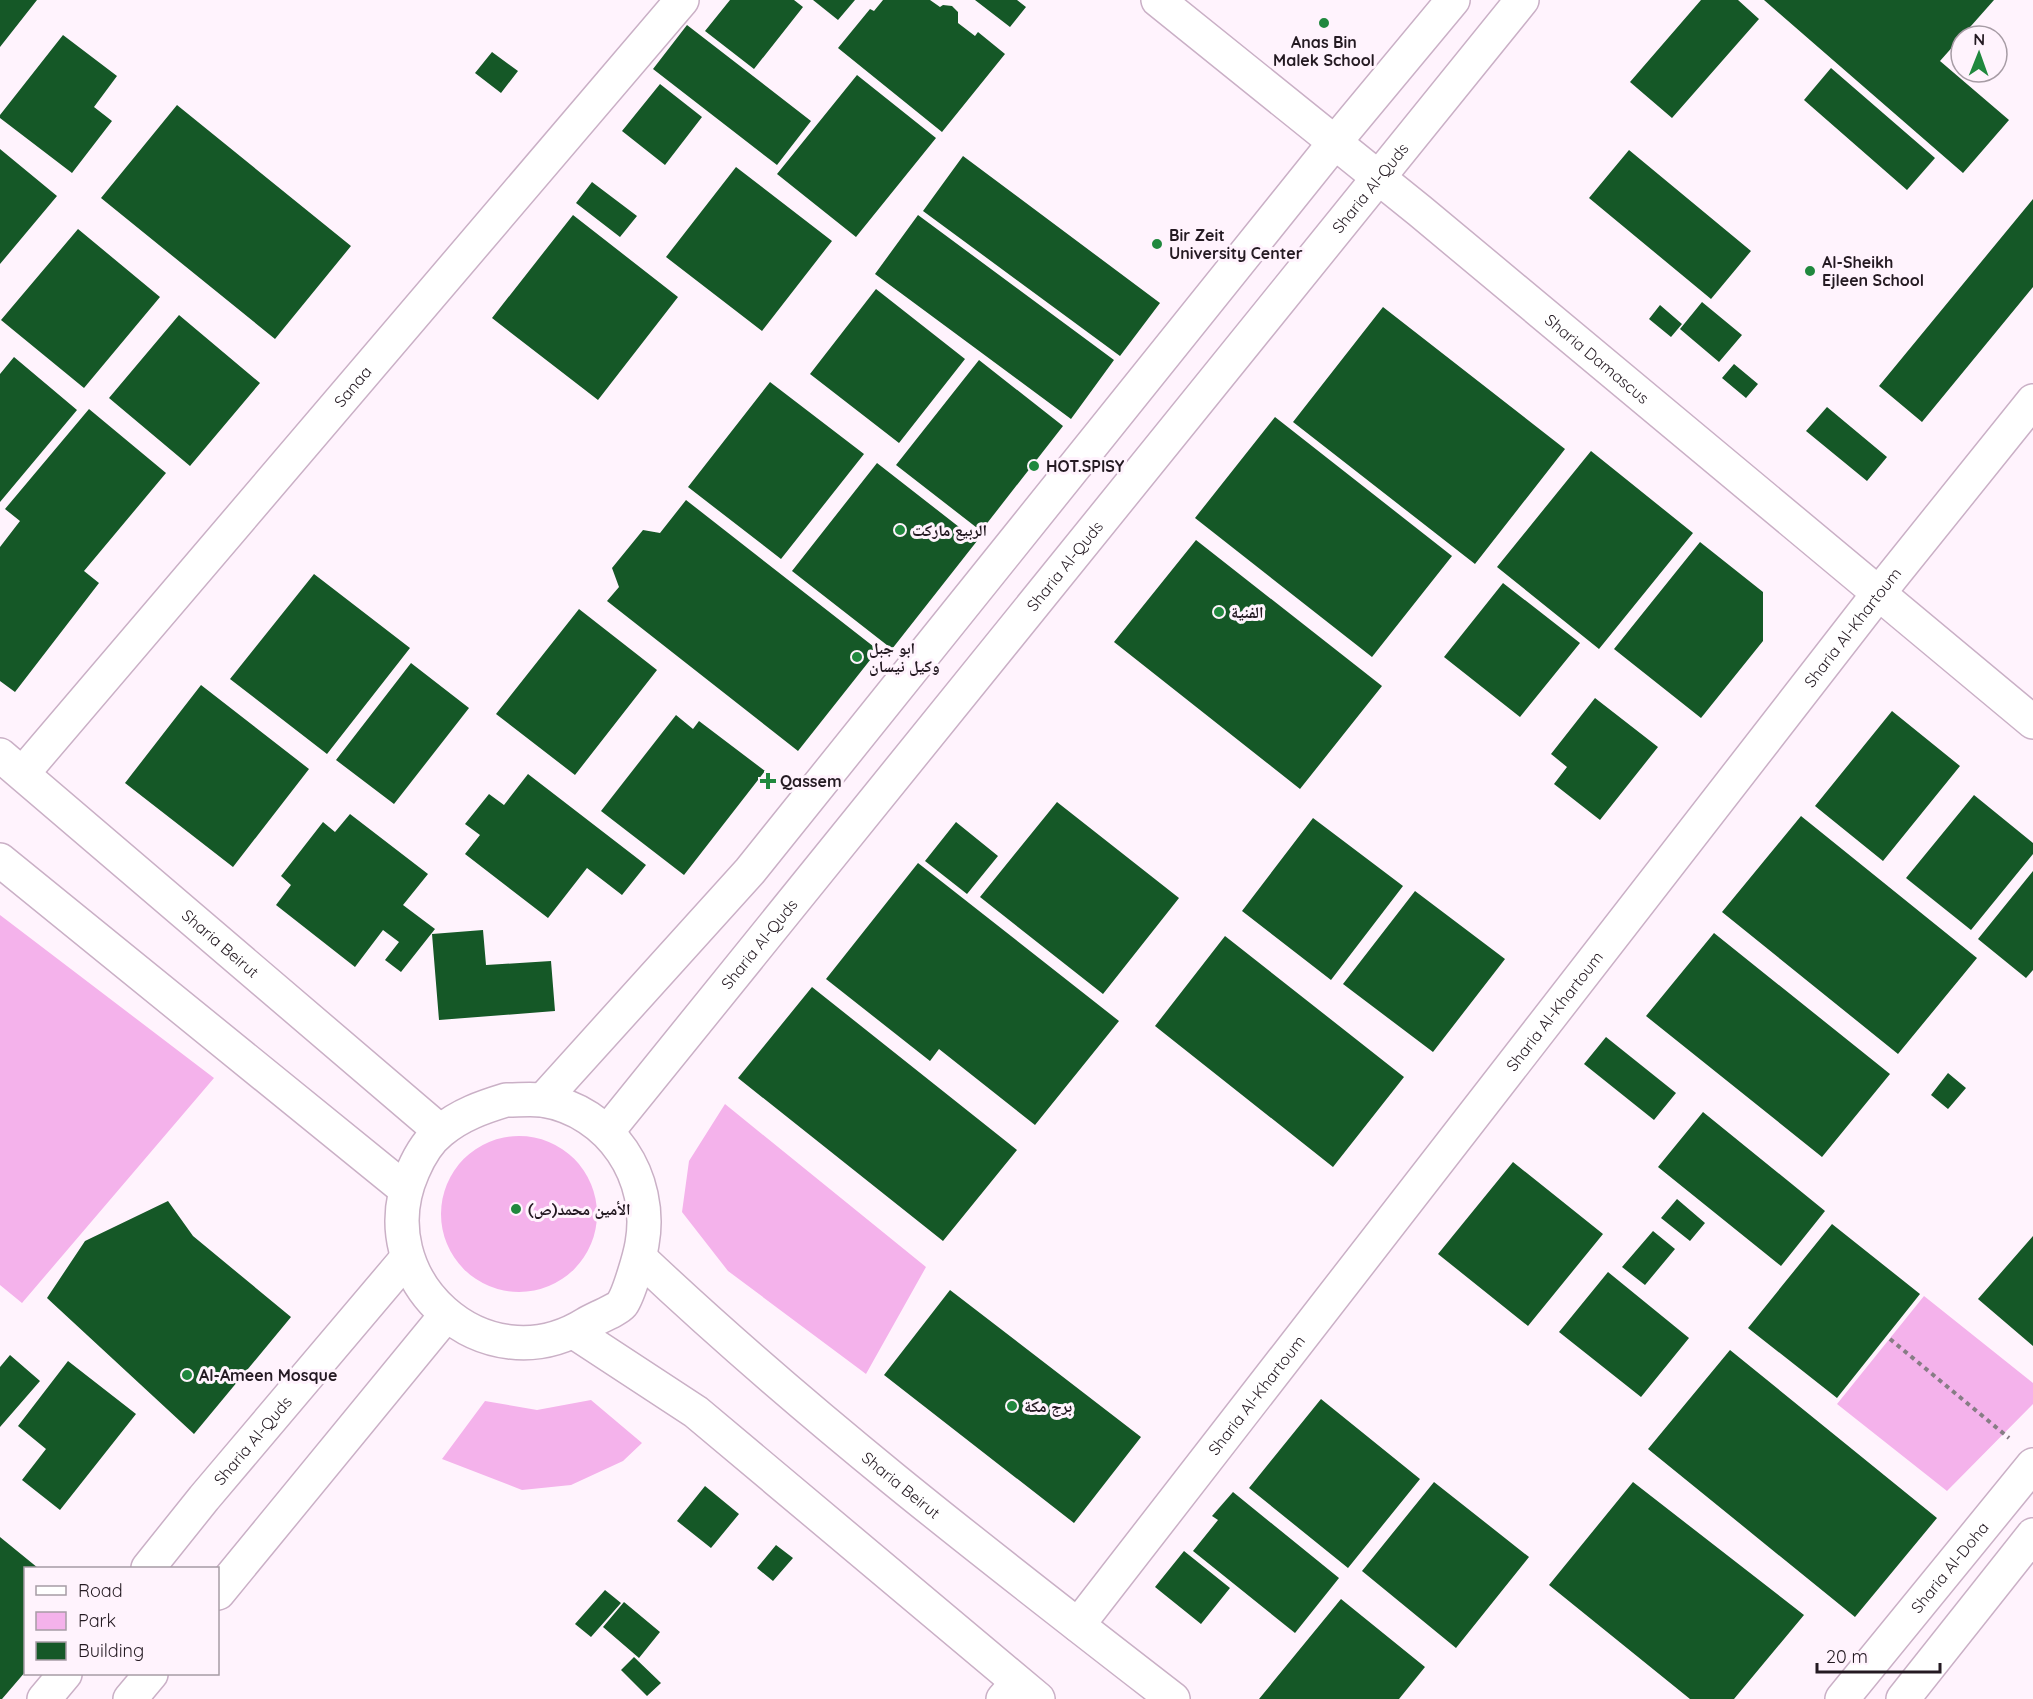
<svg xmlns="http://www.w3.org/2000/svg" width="2033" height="1699" font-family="Quicksand,'Noto Naskh Arabic',sans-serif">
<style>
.green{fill:#f4b2eb}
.building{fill:#155827}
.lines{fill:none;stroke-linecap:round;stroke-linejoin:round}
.minor-casing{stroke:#cab0c6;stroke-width:36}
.secondary-casing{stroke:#cab0c6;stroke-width:36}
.path{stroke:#877c85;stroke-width:4;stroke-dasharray:4.5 4.5;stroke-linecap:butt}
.minor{stroke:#fff;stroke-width:33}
.secondary{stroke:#fff;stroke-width:33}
.poi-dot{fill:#20883e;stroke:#fff3fd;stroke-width:2}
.labels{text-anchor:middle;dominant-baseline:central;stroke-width:6;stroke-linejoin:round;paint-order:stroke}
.poi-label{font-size:16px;font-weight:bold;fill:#241a22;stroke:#fff3fd;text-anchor:start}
.street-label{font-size:16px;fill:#241a22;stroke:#fff3fd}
</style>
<rect width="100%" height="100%" fill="#fff3fd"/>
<path class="green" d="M0,915L214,1078L22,1303L0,1285Z
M725,1104L926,1267L866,1374L728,1271L682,1212L689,1161Z
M441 1214a78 78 0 1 1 156 0a78 78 0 1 1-156 0Z
M1924,1296L2033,1383V1404L1947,1491L1837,1404Z
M591,1400L642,1443L623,1461L571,1485L522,1490L442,1459L485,1401L537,1410Z"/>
<path class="building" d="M0,0H37L0,47Z
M730,0H794L803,7L754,69L705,31Z
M813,0H855L838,20Z
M883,0H930L940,7L943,5L952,6L958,12V23L975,36L978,32L1005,54L942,132L838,48L870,9L874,11Z
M975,0H1017L1026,7L1010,27Z
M1701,0H1738L1759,19L1672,118L1630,82Z
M1764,0H1994L1940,61L2009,120L1963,173Z
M687,25L811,121L777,165L653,69Z
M63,35L117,76L94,107L112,121L72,173L0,118V115Z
M492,52L518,71L501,93L475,73Z
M1831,68L1935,158L1907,190L1804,100Z
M857,75L936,138L856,237L777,174Z
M660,84L702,117L665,165L622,131Z
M177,105L351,246L275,339L101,198Z
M0,149L57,196L0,264Z
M1629,150L1751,251L1711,299L1589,198Z
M963,156L1160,303L1120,356L923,211Z
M736,167L832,241L762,331L666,257Z
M592,182L637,216L620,237L576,203Z
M2033,199V287L1922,422L1879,386Z
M573,215L678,297L598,400L492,318Z
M918,215L1114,360L1071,419L875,274Z
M78,229L160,297L84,388L1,320Z
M876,289L965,359L899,443L810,374Z
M1702,302L1742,335L1719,362L1680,329Z
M1660,305L1682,324L1671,337L1649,319Z
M1383,307L1565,449L1475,564L1293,422Z
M179,315L260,383L190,466L109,398Z
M14,357L77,410L0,502V374Z
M979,360L1063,426L981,531L896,465Z
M1734,364L1758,384L1746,398L1722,378Z
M770,382L864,454L781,559L688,487Z
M1827,407L1887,457L1867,481L1806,431Z
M89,409L166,473L84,571L99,583L15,692L0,681V547L20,521L5,509Z
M1275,417L1452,556L1372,657L1195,518Z
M1591,451L1693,533L1599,649L1497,567Z
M877,463L977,541L892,649L792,571Z
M686,500L878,650L798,751L607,601L619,587L612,568L643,530L660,533Z
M1196,540L1382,686L1300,789L1114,642Z
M1700,542L1763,592V641L1701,718L1614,649Z
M314,574L410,648L327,754L230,679Z
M1503,583L1580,643L1520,717L1444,657Z
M579,609L657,670L575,775L496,714Z
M411,663L469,708L394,804L336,760Z
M201,685L309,769L233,867L125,783Z
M1595,698L1658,747L1600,820L1554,784L1567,767L1551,754Z
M1892,711L1960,766L1883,861L1815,806Z
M676,715L693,729L699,721L765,771L684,875L601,811Z
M528,774L646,865L622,895L587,868L548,918L465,854L480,835L465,824L489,794L504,805Z
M1974,795L2033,843V854L1971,930L1906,878Z
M1057,802L1179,898L1103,994L980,897Z
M350,814L428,874L403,905L435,929L401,972L385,960L399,942L383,930L355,967L276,905L291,885L281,876L323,822L335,832Z
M1801,816L1977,958L1898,1054L1722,912Z
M1313,818L1403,886L1331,980L1242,911Z
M956,822L998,856L967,894L925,861Z
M918,863L1119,1021L1035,1125L939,1049L930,1061L826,979Z
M2033,871V970L2026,978L1978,939Z
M1415,891L1505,959L1433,1052L1343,984Z
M483,930L486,965L551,961L555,1011L439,1020L432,934Z
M1714,933L1890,1074L1822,1157L1646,1016Z
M1225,936L1404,1077L1333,1167L1155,1026Z
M812,987L1017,1150L943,1241L738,1078Z
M1606,1037L1676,1093L1654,1120L1584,1064Z
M1948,1073L1966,1088L1948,1109L1931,1095Z
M1703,1112L1825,1211L1781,1266L1658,1167Z
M1513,1162L1603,1234L1528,1326L1438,1254Z
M1677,1199L1705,1223L1690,1241L1661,1218Z
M168,1201L193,1236L291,1317L194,1434L47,1298L85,1241Z
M1832,1224L1920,1294L1837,1398L1748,1328Z
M1653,1231L1675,1249L1645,1285L1622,1267Z
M2033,1236V1346L1978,1299Z
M1608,1272L1689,1338L1641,1397L1559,1332Z
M950,1290L1141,1437L1074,1523L884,1375Z
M1730,1350L1937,1518L1855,1617L1648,1449Z
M10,1355L40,1381L0,1427V1367Z
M68,1361L136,1414L60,1510L22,1480L46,1449L18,1426Z
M1321,1399L1420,1479L1348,1568L1249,1488Z
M1434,1482L1529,1557L1456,1648L1362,1571Z
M1633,1482L1804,1615L1734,1699H1690L1549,1585Z
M705,1486L739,1514L711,1548L677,1521Z
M1233,1492L1339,1578L1295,1633L1193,1551L1218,1520L1212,1516Z
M0,1537L38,1568H26V1671L2,1699H0Z
M776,1545L793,1558L773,1581L757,1568Z
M1184,1551L1230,1588L1201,1624L1155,1587Z
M605,1590L621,1603L591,1637L575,1624Z
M1341,1599L1425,1667L1399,1699H1259Z
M624,1602L660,1632L639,1658L603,1627Z
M634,1657L661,1683L647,1696L621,1670Z"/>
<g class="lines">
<g class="minor-casing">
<g id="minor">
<path id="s1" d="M1158,0L1420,211L2033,722"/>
<path id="s2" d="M23,773L682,0"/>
<path id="s3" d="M1078,1625L1878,594L2033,401"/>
<path d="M1003,1699L1017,1683"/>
<path id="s4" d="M1842,1699L2033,1465"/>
<path d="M1903,1699L2033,1535"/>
</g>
</g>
<g class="secondary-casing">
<g id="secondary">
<path id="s5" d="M0,755L440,1131"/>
<path d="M0,860L405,1189"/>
<path d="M506,1100C518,1100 531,1099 542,1100C611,1111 654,1178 642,1244C640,1256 629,1294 622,1304C617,1310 594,1319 586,1324C485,1387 365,1279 413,1171C419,1157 428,1141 441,1131C460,1115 483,1107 506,1100Z"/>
<path d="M543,1100L750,871L1335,142L1453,0"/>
<path id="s6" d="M607,1132L1522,0"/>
<path id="s7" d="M640,1258C808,1417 991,1558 1173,1699"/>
<path d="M574,1332L696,1412L1038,1699"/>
<path id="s8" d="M148,1568L204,1498L407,1258"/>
<path d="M218,1593L446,1315"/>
<path d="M44,1699L65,1674"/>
<path d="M130,1699L151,1674"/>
</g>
</g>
<path class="path" d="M1890,1339L2009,1438"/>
<use href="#minor" class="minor"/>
<use href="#secondary" class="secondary"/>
</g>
<g class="poi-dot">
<circle cx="1324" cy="23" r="6"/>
<circle cx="1157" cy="244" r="6"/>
<circle cx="1810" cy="271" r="6"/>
<circle cx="1034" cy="466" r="6"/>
<circle cx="900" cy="530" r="6"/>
<circle cx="1219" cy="612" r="6"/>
<circle cx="857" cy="657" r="6"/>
<path d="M765 772h6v6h6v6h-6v6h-6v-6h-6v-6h6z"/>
<circle cx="516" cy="1209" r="6"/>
<circle cx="187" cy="1375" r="6"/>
<circle cx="1012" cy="1406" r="6"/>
</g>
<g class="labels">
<g class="poi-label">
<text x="1324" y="42" text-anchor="middle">Anas Bin<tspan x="1324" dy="18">Malek School</tspan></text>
<text x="1169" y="235">Bir Zeit<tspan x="1169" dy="18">University Center</tspan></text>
<text x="1822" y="262">Al-Sheikh<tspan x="1822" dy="18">Ejleen School</tspan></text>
<text x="1046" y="466">HOT.SPISY</text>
<text x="912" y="530">الربيع ماركت</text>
<text x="1231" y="612">الفنية</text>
<text x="869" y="648">ابو جبل<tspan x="869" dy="18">وكيل نيسان</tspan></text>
<text x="780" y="781">Qassem</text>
<text x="528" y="1209">الأمين محمد(ص)</text>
<text x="199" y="1375">Al-Ameen Mosque</text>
<text x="1024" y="1406">برج مكة</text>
</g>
<g class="street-label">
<text stroke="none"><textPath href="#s6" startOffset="1214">Sharia Al-Quds</textPath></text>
<text stroke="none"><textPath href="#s1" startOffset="567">Sharia Damascus</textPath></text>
<text stroke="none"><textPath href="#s2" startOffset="508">Sanaa</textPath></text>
<text stroke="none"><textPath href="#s6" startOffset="728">Sharia Al-Quds</textPath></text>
<text stroke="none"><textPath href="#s3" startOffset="1263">Sharia Al-Khartoum</textPath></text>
<text stroke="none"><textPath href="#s5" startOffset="290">Sharia Beirut</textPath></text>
<text stroke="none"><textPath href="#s6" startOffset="242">Sharia Al-Quds</textPath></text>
<text stroke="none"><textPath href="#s3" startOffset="777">Sharia Al-Khartoum</textPath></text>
<text stroke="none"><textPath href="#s3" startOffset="291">Sharia Al-Khartoum</textPath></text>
<text stroke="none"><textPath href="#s8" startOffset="165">Sharia Al-Quds</textPath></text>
<text stroke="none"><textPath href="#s7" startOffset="346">Sharia Beirut</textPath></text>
<text stroke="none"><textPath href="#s4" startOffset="170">Sharia Al-Doha</textPath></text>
</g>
</g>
<rect x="24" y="1567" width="195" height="108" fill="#fff3fd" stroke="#a79ca5" stroke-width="1.5"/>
<rect x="36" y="1586" width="30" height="9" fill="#ffffff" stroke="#a79ca5" stroke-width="1.5"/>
<text x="78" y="1597" font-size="18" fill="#241a22">Road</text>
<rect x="36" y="1612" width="30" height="18" fill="#f4b2eb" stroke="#a79ca5" stroke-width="1.5"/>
<text x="78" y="1627" font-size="18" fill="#241a22">Park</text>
<rect x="36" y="1642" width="30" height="18" fill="#155827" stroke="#a79ca5" stroke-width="1.5"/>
<text x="78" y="1657" font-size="18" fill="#241a22">Building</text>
<g transform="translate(1979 54) rotate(1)"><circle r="28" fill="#fff3fd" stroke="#a79ca5" stroke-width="1.5"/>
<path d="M0-4.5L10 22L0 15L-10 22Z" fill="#20883e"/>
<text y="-9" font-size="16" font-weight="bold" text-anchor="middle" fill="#241a22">N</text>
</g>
<path d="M1817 1663v9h123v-9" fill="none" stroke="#241a22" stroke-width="3"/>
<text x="1826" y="1663" font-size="18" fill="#241a22" stroke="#fff3fd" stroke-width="4.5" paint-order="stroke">20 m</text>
</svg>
